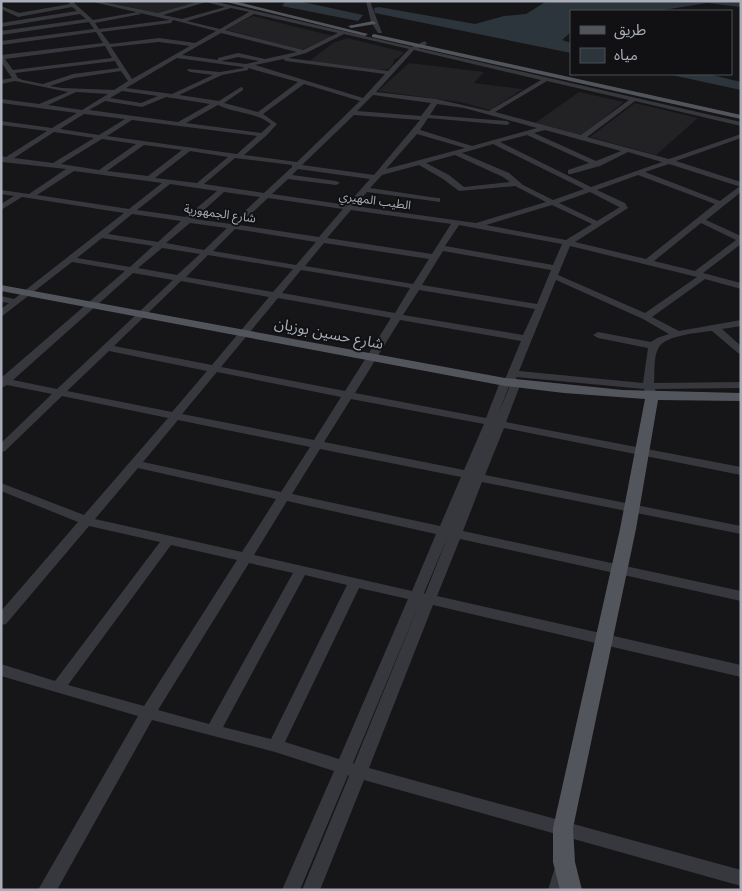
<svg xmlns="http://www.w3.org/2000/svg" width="742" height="891" font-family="'PT Sans','Noto Sans Arabic',sans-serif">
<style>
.built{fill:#222225}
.water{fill:#2c353c}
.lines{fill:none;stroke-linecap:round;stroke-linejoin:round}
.minor{fill:#37383d;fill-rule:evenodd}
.major{fill:#53555c;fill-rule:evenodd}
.labels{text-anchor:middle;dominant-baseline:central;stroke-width:4;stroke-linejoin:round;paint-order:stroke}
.far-street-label{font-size:12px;fill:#a8adb8;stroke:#111113}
.street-label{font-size:15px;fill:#a8adb8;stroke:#111113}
</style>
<rect width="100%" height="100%" fill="#161618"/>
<path class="built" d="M100,1H193L197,2L158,13Z
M253,16L333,36L301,50L224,29Z
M347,38L404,52L398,58L394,59L393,64L389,69L382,70L308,62L333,43Z
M409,63L484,72L474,83L523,89L490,110L460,102L378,91Z
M579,92L624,102L582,135L535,123Z
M635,103L698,118L656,155L590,137Z"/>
<path class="water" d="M276,1H298L363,15L358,21L282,6L285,2Z
M547,1H741V7L707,3L657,11H571V32L562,40L571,43V53L375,13L374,8L379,7L475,24L504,16L526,14Z
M667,74H708L741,82V90Z"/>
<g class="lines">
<path class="minor" d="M67,1H72L93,20L138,12L141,14L95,23L99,29L170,20L89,1H99L158,13L200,1H213L412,47L425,41L427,44L418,48L741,122V126L635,101L587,137L669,159L741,134V138L676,161L741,182V192L706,220L741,236V244L703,273L741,283V289L705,279L652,317L679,331L741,320V326L722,329L741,346V354L738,353L712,331C700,332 665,336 659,347C653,356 655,372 654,383L741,382V388L655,389L656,392L651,395L647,394L644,389L516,377L519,388L506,422L741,467V475L504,428L485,475L741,526V534L482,482L463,531L741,591V601L460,539L437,596L741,665V677L433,605L369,768L741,870V886L364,780L320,890H302L349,776L348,775L300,890H282L334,771L275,752L152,720L57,890H38L138,716L1,676V664L55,681L160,542L89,526L6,624L1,625V611L78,522L1,491V483L84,515L168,418L62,396L5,451L1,452V443L52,394L7,385L1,388V378L125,271L72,262L1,317V309L9,303L1,302V296L14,299L124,213L22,197L1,210V204L14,196L1,194V190L29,194L66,169L2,162L1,156L6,157L47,131L1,125V121L52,128L77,113L1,103V99L39,104L68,92L15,81L1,84V80L12,78L1,62V55L103,43L96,32L1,45V41L94,29L89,22L1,35V31L86,19L80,14L1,27V23L77,11L72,7L18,17L1,9V6L19,13L70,4ZM206,2L225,7L182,19L163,15ZM231,8L249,12L220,29L187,21ZM254,14L338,33L303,50L225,30ZM173,20L216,31L195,43L159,38L110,44L101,32L171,23ZM221,33L297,52L265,59L238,53L218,58V60L182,55ZM344,34L409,49L388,71L288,58L306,53ZM159,42L190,46L132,79L111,47ZM105,46L112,58L13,70L5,59ZM414,50L541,80L489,111L436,99L376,92ZM238,57L259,61L246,64L221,61ZM177,58L243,67L244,68L220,72L188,69L187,70L190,72L213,75L172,94L126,88ZM283,59L286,61L385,74L363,98L255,65ZM115,61L119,68L73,74L43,84L23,80L18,78L15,73ZM248,68L298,82L258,112L224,103L243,90V88L241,87L219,101L179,95L222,75L248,70ZM121,71L128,81L114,90L62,88L50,86L74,78ZM547,81L629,100L581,135L495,112ZM304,84L360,101L297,162L244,155L266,136L277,124L263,114ZM122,91L158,96L141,103L110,98ZM76,92L108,94L82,110L48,105ZM373,95L431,103L421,116L357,111ZM166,97L210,104L178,122L89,110L105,101L142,107ZM437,104L464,108L537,128L472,146L420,130L428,118L507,125L510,123L507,121L430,115ZM218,105C236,114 253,111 271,124L261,133L186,123ZM84,114L125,119L99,135L60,129ZM354,115L420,120L374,175L302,165ZM132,120L257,136L237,154L107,136ZM545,130L621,151L596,161L534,133ZM54,132L94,138L53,163L14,158ZM417,134L465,148L386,169ZM527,135L589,163L568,170V174H571L600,166L628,152L662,162L591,187L500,142ZM102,139L136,144L99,170L61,164ZM493,144L584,189L553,200L523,185L509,173L462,153ZM144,145L182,150L148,176L107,171ZM190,151L228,157L197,183L155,178ZM455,155L503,177L510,182L464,187L449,175L426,163ZM235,158L292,165V167L264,193L204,184ZM669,164L738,186H740L720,201L645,172ZM419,165L443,179L459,191L515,186L546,202L476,223L354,206L367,192L440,202V198H437L370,188L382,175ZM298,169L370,179L347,205L272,194L288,179L336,185L340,183L336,181L292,175ZM74,171L162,183L129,209L37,195ZM638,175L715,204L646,259L575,242L628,208L625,203L597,190ZM170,184L217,191L186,217L137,210ZM224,192L260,197L231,224L194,219ZM590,192L619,207H620L597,221L559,203ZM268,198L343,209L319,237L239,225ZM552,205L592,224L566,240L486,225ZM351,210L451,224L432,254L327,238ZM132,214L181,221L158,242L108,234ZM190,223L227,228L204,250L166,243ZM701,223L736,240L695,271L654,261ZM459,225L562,244L553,265L445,246ZM235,229L316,242L296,265L213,251ZM102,238L153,246L130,267L77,258ZM324,243L429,259L413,284L305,266ZM570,246L697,277L645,313L558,275ZM162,248L200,254L177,275L138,268ZM443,251L551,270L537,304L422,285ZM208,255L293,269L273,292L186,277ZM301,270L410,288L395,313L282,293ZM133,273L173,280L57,389L13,380ZM556,280L643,319L669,334L657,338L651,342L598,332L593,335L598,338L648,348L643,383L519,371ZM181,281L269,297L212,365L114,346ZM419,290L535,309L523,335L403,315ZM278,298L391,318L345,391L221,367ZM400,320L521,341L506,377L500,382L486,418L355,393ZM109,351L207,371L172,412L67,391ZM217,372L341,397L314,440L182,414ZM509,386V388L497,417ZM351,399L484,424L464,470L324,442ZM178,420L310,447L281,492L143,462ZM320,449L461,477L440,526L292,494ZM138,468L276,499L242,552L95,519ZM287,501L436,534L412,591L254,555ZM448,536L425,594L424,593ZM171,545L237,560L144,706L68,685ZM249,563L293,573L209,724L158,710ZM305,575L347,585L271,739L223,727ZM359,588L408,599L339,759L285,742ZM420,602L354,764L353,763Z
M366,1H370L382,33H378L371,22Z
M562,862L568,864L571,870L566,890H548L556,864Z"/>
<path class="major" d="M222,1H234L368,34L365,36Z
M373,21L376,23L375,24L351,28L348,26Z
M374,34L741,115V119L372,37V35Z
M1,285L505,378L623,390L741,393V401L658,400L636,529L573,828L575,862L582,890H560L553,862V828L620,529L645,399L564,393L505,386L1,291Z"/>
</g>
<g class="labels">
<g class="far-street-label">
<text transform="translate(375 200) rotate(8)">الطيب المهيري</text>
<text transform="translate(220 213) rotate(8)">شارع الجمهورية</text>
</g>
<g class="street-label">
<text transform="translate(329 333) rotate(11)">شارع حسين بوزيان</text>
</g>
</g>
<rect width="742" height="891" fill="none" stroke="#a8adb8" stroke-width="5"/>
<rect x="570" y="10" width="162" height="65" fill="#111113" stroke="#4d4f55"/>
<rect x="580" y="26" width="25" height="8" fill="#53555c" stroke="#4d4f55"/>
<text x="614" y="35" font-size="15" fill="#a8adb8">طريق</text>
<rect x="580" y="48" width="25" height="15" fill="#2c353c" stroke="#4d4f55"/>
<text x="614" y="60" font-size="15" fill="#a8adb8">مياه</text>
</svg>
